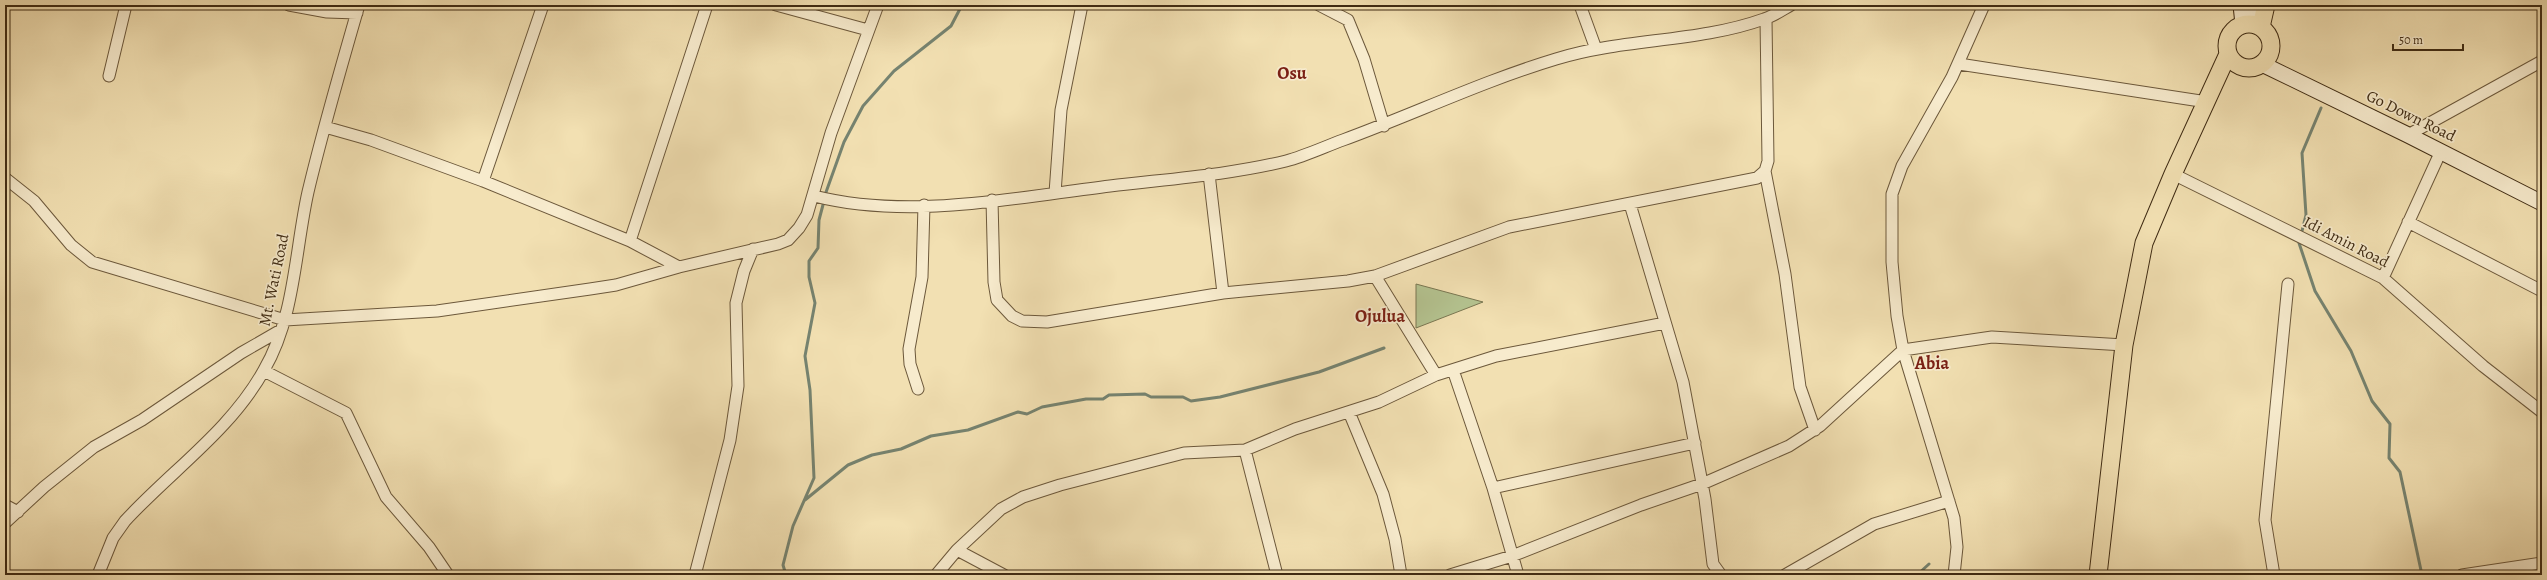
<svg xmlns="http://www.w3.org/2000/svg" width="2547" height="580" font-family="Alegreya,serif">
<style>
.green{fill:#b4c390;stroke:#7a7752}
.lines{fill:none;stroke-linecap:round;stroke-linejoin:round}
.stream{stroke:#768370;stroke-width:3}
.street-casing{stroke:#6c583b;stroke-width:13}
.secondary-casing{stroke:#3f2b13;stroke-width:17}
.primary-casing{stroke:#3f2b13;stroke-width:19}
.street{stroke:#f7ebcd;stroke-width:11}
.secondary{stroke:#f7ebcd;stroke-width:15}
.primary{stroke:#f2e0b2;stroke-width:17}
.labels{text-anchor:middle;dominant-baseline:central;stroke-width:3.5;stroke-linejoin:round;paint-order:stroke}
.street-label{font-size:16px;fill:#3f2b13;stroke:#f7ebcd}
.quarter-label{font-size:18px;font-weight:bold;fill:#7a1f14;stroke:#f7ebcd}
</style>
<rect width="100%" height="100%" fill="#f2e0b2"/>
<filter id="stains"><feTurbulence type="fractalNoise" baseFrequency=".005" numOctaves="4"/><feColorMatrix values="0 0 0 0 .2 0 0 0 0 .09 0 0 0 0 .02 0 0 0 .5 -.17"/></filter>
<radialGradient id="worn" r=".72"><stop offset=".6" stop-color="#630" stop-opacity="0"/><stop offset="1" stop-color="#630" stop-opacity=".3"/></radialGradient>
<path class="green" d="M1416,284L1483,302L1416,328Z"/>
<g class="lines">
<path class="stream" d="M2321,108L2302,153L2306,215L2299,243L2315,291L2351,351L2372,401L2390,424L2389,458L2400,472L2422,575
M825,195L844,142L863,106L894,71L951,26L962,5
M805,500L848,465L872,455L901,449L931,436L968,430L1018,412L1027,414L1042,407L1086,399H1103L1109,395L1145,394L1151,397H1183L1191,401L1220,397L1319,372L1384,348
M786,575L783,565L793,526L814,478L810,390L805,356L815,303L809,277V261L818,248L819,220L824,201
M1917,575L1929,564"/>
<g class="street-casing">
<path id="street" d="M289,5L327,12L357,13
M776,5L868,30
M1319,5L1348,20L1364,59L1384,126
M1580,5L1596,49
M1959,64L2207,102
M109,76L126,5
M325,127L371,140L483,181L630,241L679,267
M2408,135L2542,61
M1765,171L1785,274L1800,387L1815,430
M1209,174L1223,293
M2173,174L2383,278L2483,366L2542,412
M5,178L34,201L71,245L92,262L285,320L437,311L590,289L616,285L679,267L778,244L788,240L799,228L807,215L831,133L878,5
M483,181L543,5
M1055,193L1061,110L1082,5
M814,196C910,220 1013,198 1110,186C1168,179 1229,175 1286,161C1305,156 1324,147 1343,140C1414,114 1483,81 1556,59C1623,38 1697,43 1764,19C1774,16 1782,10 1791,5
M992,200L994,282L997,300L1012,316L1022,321L1047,322L1223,293L1348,281L1375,276L1509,227L1757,178L1765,171L1768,161L1766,19
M1630,204L1683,382L1705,499L1713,564L1721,575
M2408,222L2542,291
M630,241L707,5
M1375,276L1436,375
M2383,278L2441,151
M1453,370L1493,488L1518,575
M264,371L346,413L386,497L429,547L448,575
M918,389L910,364L909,349L922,277L924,205
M1349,412L1383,494L1395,539L1401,575
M1245,450L1277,575
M1493,488L1695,443
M5,505L18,512
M5,523L44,487L94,447L142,420L241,353L281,330
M957,550L1001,509L1023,497L1060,485L1184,453L1245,450L1295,429L1379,402L1436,375L1496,356L1665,323
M98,575L113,538L125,521C172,470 230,431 264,370C295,317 295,250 308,192C323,129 341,67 359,5
M695,575L730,440L738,386L736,303L744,271L753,249
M936,575L957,550L1004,575
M1450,575L1512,556L1641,505L1702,484L1789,446L1820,426L1903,350L1992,337L2124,345
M1785,575L1874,524L1949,501
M1954,575L1957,547L1954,518L1903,350L1897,316L1892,262V194L1902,166L1952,77L1984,5
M2274,575L2265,520L2288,284
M2462,575L2542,563"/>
</g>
<g class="secondary-casing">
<path id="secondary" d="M2241,5L2243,24
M2252,5L2253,24
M2262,64L2408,135L2542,203"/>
</g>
<g class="primary-casing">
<path id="primary" d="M2227 46a22 22 0 1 1 44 0a22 22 0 1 1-44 0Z
M2261,27L2266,5
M2098,575L2124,345L2144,243L2173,174L2228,54"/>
</g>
<use href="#street" class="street"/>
<use href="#secondary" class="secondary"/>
<use href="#primary" class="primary"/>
</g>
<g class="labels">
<g class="street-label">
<text transform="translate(2411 116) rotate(26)">Go Down Road</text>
<text transform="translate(2346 242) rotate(27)">Idi Amin Road</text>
<text transform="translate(274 280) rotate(-78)">Mt. Wati Road</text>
</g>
<g class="quarter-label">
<text x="1292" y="73">Osu</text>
<text x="1380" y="316">Ojulua</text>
<text x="1932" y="363">Abia</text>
</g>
</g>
<rect width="2547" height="580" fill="none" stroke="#f2e0b2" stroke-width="20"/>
<rect x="6" y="6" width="2535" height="568" fill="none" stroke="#3f2b13" stroke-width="2"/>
<rect x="10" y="10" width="2527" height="560" fill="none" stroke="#3f2b13"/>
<path d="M2393 44v6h70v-6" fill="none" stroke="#3f2b13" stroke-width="2"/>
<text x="2399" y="44" font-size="12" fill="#3f2b13" stroke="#f7ebcd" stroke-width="3" paint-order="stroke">50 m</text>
<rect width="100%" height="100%" filter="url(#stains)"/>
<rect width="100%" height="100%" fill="url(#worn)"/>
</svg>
